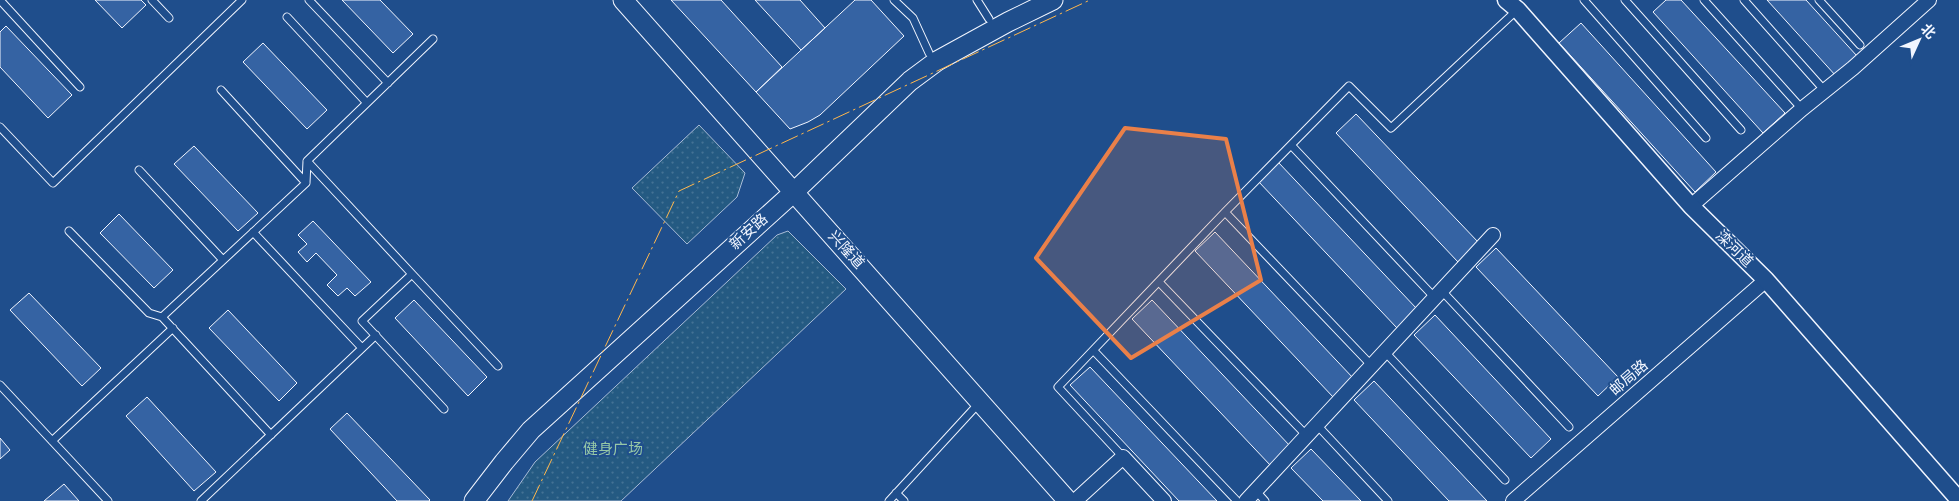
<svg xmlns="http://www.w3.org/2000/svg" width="1959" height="501" font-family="'Sofia Sans Condensed','Noto Sans SC',sans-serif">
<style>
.park{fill:url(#park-dots);stroke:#a8bbd7}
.building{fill:#3563a3;stroke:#f2f6ff}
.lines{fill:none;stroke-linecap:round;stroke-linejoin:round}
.service-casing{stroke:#f2f6ff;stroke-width:9}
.minor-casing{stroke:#f2f6ff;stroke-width:16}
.tertiary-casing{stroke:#f2f6ff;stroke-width:19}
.secondary-casing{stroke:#f2f6ff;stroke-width:21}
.service{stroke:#1f4e8c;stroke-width:7}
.minor{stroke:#1f4e8c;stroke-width:14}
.tertiary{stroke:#1f4e8c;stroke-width:16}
.secondary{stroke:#1f4e8c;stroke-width:19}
.power{stroke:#ffb74d;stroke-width:1;stroke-dasharray:18 4 2.5 4;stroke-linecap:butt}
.marked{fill:#ea8049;fill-opacity:0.2;stroke:#ea8049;stroke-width:4;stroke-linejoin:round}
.labels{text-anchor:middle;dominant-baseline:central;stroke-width:4;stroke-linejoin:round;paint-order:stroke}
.street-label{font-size:15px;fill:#f2f6ff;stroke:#1f4e8c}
.park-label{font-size:15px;fill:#97c8a6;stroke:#1f4e8c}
</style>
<defs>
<pattern id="park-dots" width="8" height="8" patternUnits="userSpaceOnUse" patternTransform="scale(1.25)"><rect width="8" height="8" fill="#245a82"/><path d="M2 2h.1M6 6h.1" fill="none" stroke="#447295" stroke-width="1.8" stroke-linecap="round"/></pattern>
</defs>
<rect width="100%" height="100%" fill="#1f4e8c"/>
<path class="park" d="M699,125L745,173L737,197L687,244L632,188Z
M788,231L846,289L621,501H508L535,462L777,235Z"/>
<path class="building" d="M95,0H141L146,5L122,28Z
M342,0H380L413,34L393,53Z
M671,0H721L782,67L756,92Z
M755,0H800L825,28L801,50Z
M855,0H871L904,36L820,115L808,122L790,129L756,92Z
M1666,0H1681L1785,113L1763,133L1653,12Z
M1767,0H1806L1857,56L1836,76Z
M1581,23L1716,172L1695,192L1559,43Z
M6,26L72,95L48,118L0,67V32Z
M263,43L327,110L307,129L243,62Z
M1356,114L1479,243L1458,262L1336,133Z
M194,146L258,213L238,231L174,164Z
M1278,162L1417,309L1397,328L1258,181Z
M119,214L173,270L154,288L100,233Z
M313,221L371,282L355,296L347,288L338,296L327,285L337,275L316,253L307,262L298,252L307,244L298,235Z
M1215,232L1354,379L1334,398L1195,251Z
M1496,248L1618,377L1598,396L1476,267Z
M29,293L101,368L82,386L10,310Z
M414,300L487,377L468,396L395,318Z
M1152,300L1291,447L1271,466L1132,319Z
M228,310L297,383L279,401L209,328Z
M1435,315L1551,439L1531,458L1414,335Z
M1090,367L1217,501H1179L1070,385Z
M1374,381L1487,501H1449L1354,400Z
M147,397L216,472L194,491L126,416Z
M347,413L430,500L429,501H397L330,429Z
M0,438L10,450L0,459Z
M1311,449L1361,501H1323L1291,468Z
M64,484L79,501H44Z"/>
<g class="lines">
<g class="service-casing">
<path id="service" d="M0,0L80,87
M152,0L169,18
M309,0L388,83
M894,0L913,18L929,53
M977,0L989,19
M1584,0L1706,138
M1625,0L1741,130
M1704,0L1802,109
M1744,0L1825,91
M1819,0L1860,45
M287,17L367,103
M221,90L306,183
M0,127L53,183L242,0
M1291,145L1435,298
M307,161L412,274L362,321L444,409
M139,170L223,260
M1225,212L1372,366
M69,231L149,313L162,317
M253,232L362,348
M412,274L498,366
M1159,282L1307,436
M1442,291L1569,427
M1094,351L1237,501
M1385,352L1505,480
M0,385L108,501
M1317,425L1388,501
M271,435L162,317L306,183L307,161L433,39
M52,441L173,328
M1123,457L1058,387L1225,212L1349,86L1391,128L1517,10
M1256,491L1265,501
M896,493L904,501
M201,501L376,335
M889,501L980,402"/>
</g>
<g class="minor-casing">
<path id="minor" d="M1691,206L1802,109L1853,68L1929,0
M1075,501L1123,457L1164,501
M1246,501L1493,235
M1513,501L1766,280"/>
</g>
<g class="tertiary-casing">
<path id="tertiary" d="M1506,0L1518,10L1691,206L1766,280L1959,500"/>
</g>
<g class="secondary-casing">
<path id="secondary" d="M623,0L1068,501
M474,501L504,462L531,430L794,192L910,81L937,61L1008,22L1053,0"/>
</g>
<use href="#service" class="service"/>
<use href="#minor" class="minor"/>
<use href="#tertiary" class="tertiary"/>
<use href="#secondary" class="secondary"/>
<path class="power" d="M532,501L679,191L1090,0"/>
</g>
<path class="marked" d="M1125,128L1226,139L1261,280L1131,358L1036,258Z"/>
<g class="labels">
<g class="street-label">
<text transform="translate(749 232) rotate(-42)">新安路</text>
<text transform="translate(1734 249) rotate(44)">滦河道</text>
<text transform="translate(846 250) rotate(48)">兴隆道</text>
<text transform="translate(1629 378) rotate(-41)">邮局路</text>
</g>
<g class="park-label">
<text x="613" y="449">健身广场</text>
</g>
</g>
<g transform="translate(1919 40) rotate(46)" stroke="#1f4e8c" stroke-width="4" paint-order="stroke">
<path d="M0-4L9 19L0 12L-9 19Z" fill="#f2f6ff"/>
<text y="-8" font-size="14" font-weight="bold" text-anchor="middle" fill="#f2f6ff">北</text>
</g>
</svg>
